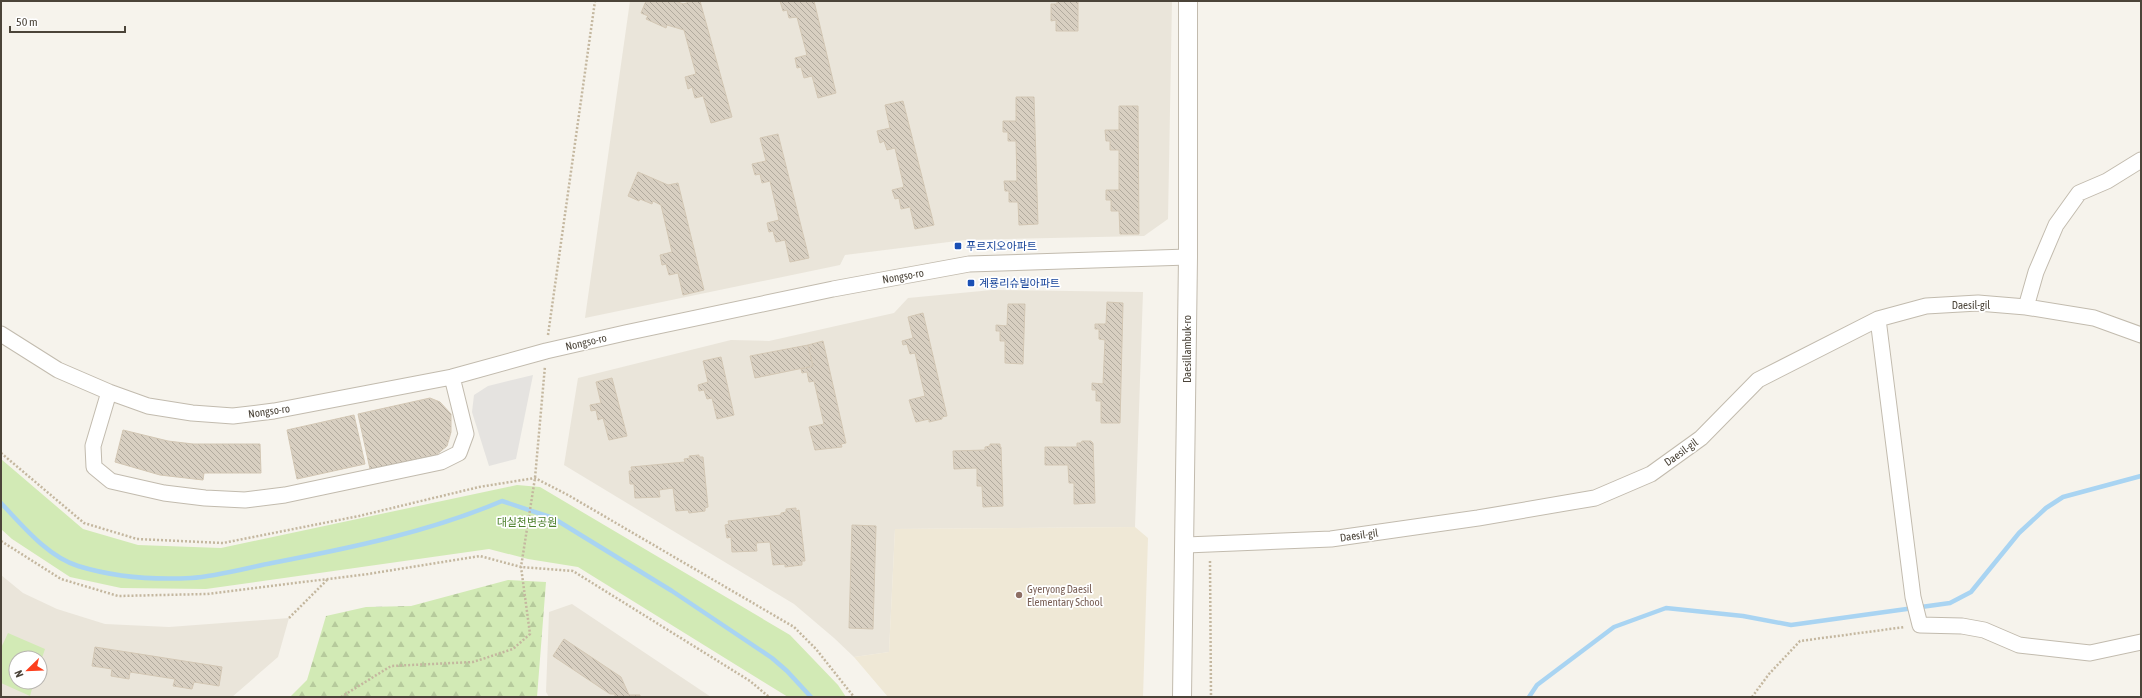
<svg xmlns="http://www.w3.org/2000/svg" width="2142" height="698" font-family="'Asap Condensed','Noto Sans KR',sans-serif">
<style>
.residential{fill:#eae5da;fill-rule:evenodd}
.education{fill:#efe8d6}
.forest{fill:url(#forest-firs)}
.green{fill:#d2eab5}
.parking{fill:#e5e3e0}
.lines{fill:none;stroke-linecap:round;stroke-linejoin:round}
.stream{stroke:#a9d4f2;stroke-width:4.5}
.building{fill:url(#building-back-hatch);stroke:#d3c7b4}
.minor-casing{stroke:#c2bbae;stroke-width:17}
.tertiary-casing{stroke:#c2bbae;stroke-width:20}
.path{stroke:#c4b79f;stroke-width:2.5;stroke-dasharray:2 2;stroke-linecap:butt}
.minor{stroke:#fff;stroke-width:15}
.tertiary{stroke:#fff;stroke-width:18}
.transit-dot{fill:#1a4fb4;stroke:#fff;stroke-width:1.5}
.education-dot{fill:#8d6e63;stroke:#fff;stroke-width:1.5}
.labels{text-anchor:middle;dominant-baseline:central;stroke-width:3.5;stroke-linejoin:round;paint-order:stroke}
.transit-label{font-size:11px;fill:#164399;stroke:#fff;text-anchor:start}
.street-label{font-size:11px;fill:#4b4439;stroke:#fff}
.park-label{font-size:11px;fill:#4a7f2a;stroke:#fff}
.education-label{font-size:11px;fill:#785e54;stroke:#fff;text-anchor:start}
</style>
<defs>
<pattern id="forest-firs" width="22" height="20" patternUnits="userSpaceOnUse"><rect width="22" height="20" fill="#d2eab5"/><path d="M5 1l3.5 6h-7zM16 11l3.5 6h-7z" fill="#b6ca9c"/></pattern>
<pattern id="building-back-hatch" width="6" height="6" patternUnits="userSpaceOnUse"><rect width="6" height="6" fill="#d8cfc1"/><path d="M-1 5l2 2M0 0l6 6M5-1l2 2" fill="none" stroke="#b1aa9e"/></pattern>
</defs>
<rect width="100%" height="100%" fill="#f6f3ec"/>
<path class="residential" d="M630,1H1172L1168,219L1144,236L965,240L845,255L840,265L585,318Z
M992,290L1143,292L1135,527L895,529L889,652L854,657L834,638L794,604L564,465L578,378L731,340L769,341L894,313L908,298Z
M1,575L23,593L57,609L105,624L169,627L289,618L278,657L232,697H1ZM16,658H40V682H16Z
M572,604L711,697H549L546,692L549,612Z"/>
<path class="education" d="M1135,527L1148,538L1143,697H888L854,657L889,652L895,529Z"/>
<path class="forest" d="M508,580L546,582L537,697H290L307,680L326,616L366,607L411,606Z"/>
<path class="green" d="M1,459L83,529L138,545L221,548L517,485L540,487L790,635L838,685L846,697H788L578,567L528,559L489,549L206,589L121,588L70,577L12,539L1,529Z
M8,633L45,649L40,664V658H16V682H34L30,696L1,683V648Z"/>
<path class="parking" d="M533,375L516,459L489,466L472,412L474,395L488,386Z"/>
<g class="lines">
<path class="stream" d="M1,503C23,526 47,556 78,566C114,577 154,580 191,578C218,576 246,568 272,563C350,548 429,532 502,501L553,518L672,591L772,658L787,671L811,697
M1529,697L1537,685L1614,627L1666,608L1743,616L1791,625L1950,603L1971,592L2019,533L2046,508L2063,497L2141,476"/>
</g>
<path class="building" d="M646,1H676L683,4L687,3V1H700L732,117L711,123L703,96L695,98L692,87L688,89L685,77L696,74L684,30L667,25L666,28L646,19L648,16L641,13Z
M780,1H814L836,93L818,98L812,76L804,78L801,67L797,68L795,58L807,55L797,17L789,18L787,10L783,11Z
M1057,1H1078V31H1056V20L1051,21V4H1057Z
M1016,97H1034L1038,224L1019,225L1018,202H1009V191H1005L1004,181H1017L1016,141H1008V132H1003V121H1016Z
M903,101L934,225L915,229L910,207L901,209L899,198L895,199L892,190L904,187L895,148L887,150L884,141L880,143L877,131L890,128L885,105Z
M1119,106H1138L1139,234H1120L1119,211H1111V200H1106V190H1119V150H1110V141H1106L1105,130H1119Z
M778,134L809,258L790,262L785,240L776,242L773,231L769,232L767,223L779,220L770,181L762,183L760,174L755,175L752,164L766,161L760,138Z
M638,172L668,185L678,183L704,290L683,295L678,273L669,275L666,264L662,265L660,255L672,252L661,205L653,201L652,204L640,199L639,201L628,196Z
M1107,302L1123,303L1120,423H1101V401H1096V390H1092V383L1103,384L1105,340L1099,339V329H1095V324H1106Z
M1008,304H1025L1023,364L1005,363V341H1000V331H996V325L1007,326Z
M923,313L947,416L942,417V419L929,422V419L916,422L909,400L925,396L915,353L910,354L907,344L903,345L902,341L913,338L908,317Z
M823,341L846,443L841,444L842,447L815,450L809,427L824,424L814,381L809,382L807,372L802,373L801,369L813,366L808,345Z
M808,345L813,366L755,378L750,356Z
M721,357L734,415L717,419L712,398L707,399L704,390L699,391L698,385L708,382L703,361Z
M612,378L627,436L609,440L603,418L598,420L596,410L591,411L590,405L601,403L596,382Z
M430,398L440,402L451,414V432L447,446L436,455L370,469L358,414Z
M354,415L365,464L297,479L287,430Z
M123,430L168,441L193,444H260L261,473H204L203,480L160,475L115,462Z
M1082,441H1091L1093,443L1095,503L1074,504V483H1069L1068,465H1045V447H1077V443H1081Z
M990,444H1000V447H1001L1003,506L983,507L982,486H977V468L954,469L953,451L985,450V447L990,446Z
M699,455V457H703L708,507L705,508V511L689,513L688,510L676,511L673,488L659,490L660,497L635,498L634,484H630L629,471H632L631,467L685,462L684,459L690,458L689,456Z
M796,508V511L799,510L805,561H802V565L785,567V564L773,565L770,542L756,543L757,551L732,552L731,537L727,538L725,525L729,524L728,521L781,515V513L786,512V509Z
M852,525L876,526L873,629L849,628Z
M564,639L621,677L629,695H640V697H615V694H610L553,656Z
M95,647L222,667L219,686L194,682L192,689L173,686L175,679L130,672L129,679L111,676L112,669L92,666Z"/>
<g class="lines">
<g class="minor-casing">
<path id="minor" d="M2026,307L2036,272L2056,225L2079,193L2107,181L2141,160
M1878,319L1913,597L1920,625L1962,626L1984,630L2019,645L2090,653L2141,642
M1,334L58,370L109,392L148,406L192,413L233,416L274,411L452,377L546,351L625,333L833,289L969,264L1188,257
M109,392L93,446L94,467L111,481L164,493L205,498L245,500L285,495L441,462L459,453L466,434L452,377
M1186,545L1331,539L1478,518L1595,498L1651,474L1701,438L1758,380L1878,319L1926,306L1978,303L2026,307L2094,318L2141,335"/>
</g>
<g class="tertiary-casing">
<path id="tertiary" d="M1182,697L1188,257V1"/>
</g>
<path class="path" d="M548,335L595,1
M1,453L84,523L137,539L223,543L359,516L479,487L535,478L568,495L794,627L816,649L854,697
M1,541L61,579L118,596L207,594L368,574L480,556L521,567L573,571L750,681L769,697
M1210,561L1211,697
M289,618L328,579
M341,697L391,666L473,662L513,649L530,634L521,567L535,478L545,366
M1752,697L1769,674L1800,641L1905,627"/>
<use href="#minor" class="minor"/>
<use href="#tertiary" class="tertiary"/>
</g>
<g class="transit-dot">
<rect x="954" y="242" width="8" height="8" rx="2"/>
<rect x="967" y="279" width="8" height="8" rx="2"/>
</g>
<circle class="education-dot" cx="1019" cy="595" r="4"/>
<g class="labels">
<g class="transit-label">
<text x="966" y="246">푸르지오아파트</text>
<text x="979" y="283">계룡리슈빌아파트</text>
</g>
<g class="street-label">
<text transform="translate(903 276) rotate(-10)">Nongso-ro</text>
<text x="1971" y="305">Daesil-gil</text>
<text transform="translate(586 342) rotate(-13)">Nongso-ro</text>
<text transform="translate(1187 349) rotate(-90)">Daesillambuk-ro</text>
<text transform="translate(269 411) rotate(-8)">Nongso-ro</text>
<text transform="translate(1681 452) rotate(-36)">Daesil-gil</text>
<text transform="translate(1359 535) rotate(-8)">Daesil-gil</text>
</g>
<g class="park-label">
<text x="527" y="522">대실천변공원</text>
</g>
<g class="education-label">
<text x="1027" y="589">Gyeryong Daesil<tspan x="1027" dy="13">Elementary School</tspan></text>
</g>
</g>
<rect width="2142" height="698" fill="none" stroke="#4b4439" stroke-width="4"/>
<g transform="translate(28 670) rotate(247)"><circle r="19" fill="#ffffff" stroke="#b7b4b0"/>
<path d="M0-3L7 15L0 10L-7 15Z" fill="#fc3f1d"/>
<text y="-6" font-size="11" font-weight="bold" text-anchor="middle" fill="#4b4439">N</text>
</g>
<path d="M10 26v6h115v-6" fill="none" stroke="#4b4439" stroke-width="2"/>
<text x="16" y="26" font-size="12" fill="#4b4439" stroke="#ffffff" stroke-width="3" paint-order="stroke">50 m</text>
</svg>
